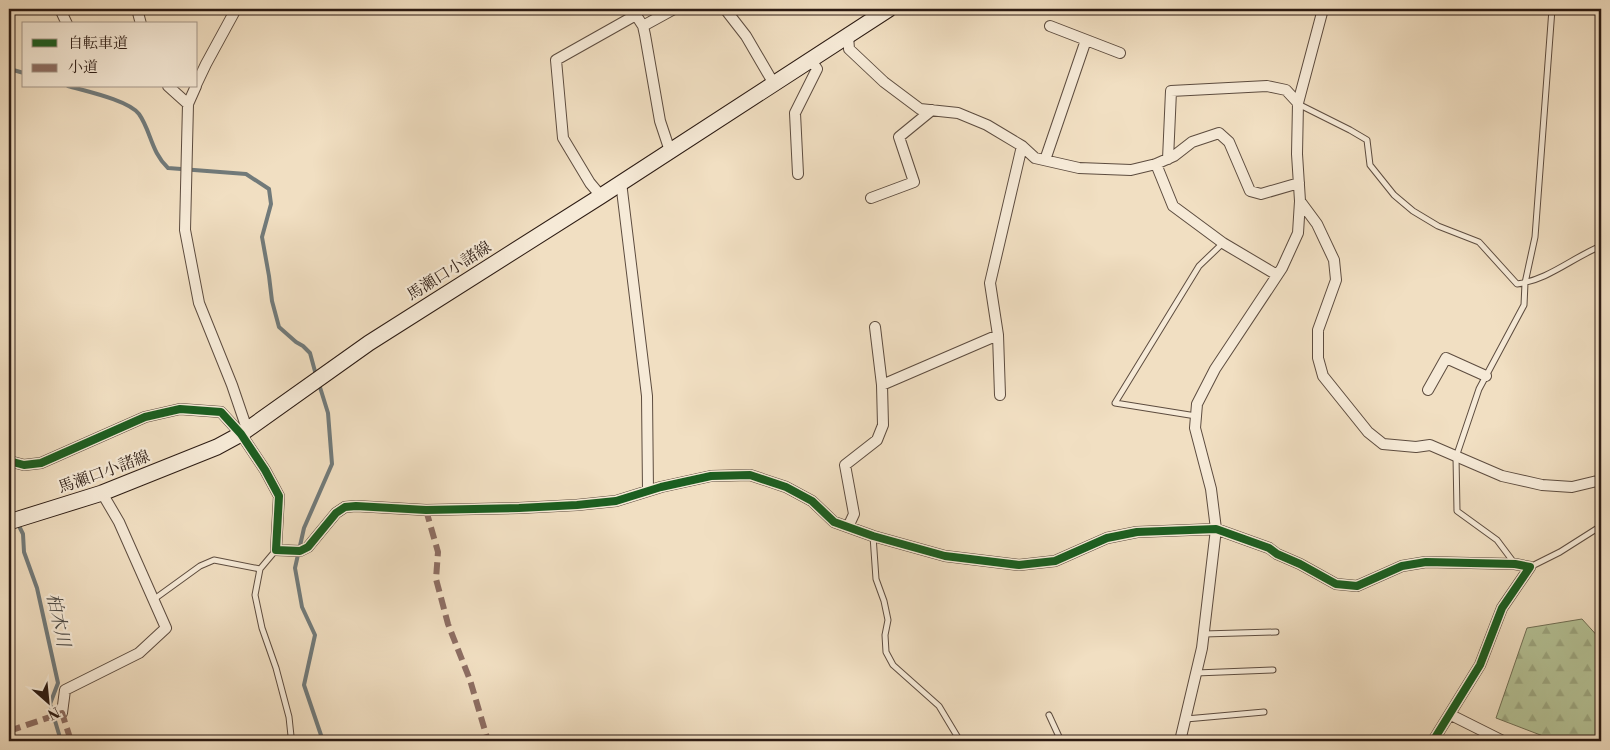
<svg xmlns="http://www.w3.org/2000/svg" width="1610" height="750" font-family="'Libre Bodoni','Noto Serif JP',serif">
<style>
.forest{fill:url(#forest-firs);stroke:#706f55}
.lines{fill:none;stroke-linecap:round;stroke-linejoin:round}
.stream{stroke:#717a7a;stroke-width:4}
.service-casing{stroke:#5d4c3f;stroke-width:7}
.minor-casing{stroke:#5d4c3f;stroke-width:12}
.secondary-casing{stroke:#2c1b13;stroke-width:17}
.service{stroke:#f6ead7;stroke-width:5}
.minor{stroke:#f6ead7;stroke-width:10}
.secondary{stroke:#f6ead7;stroke-width:15}
.quiet{stroke:#8d6e63;stroke-width:6;stroke-dasharray:12 6;stroke-linecap:butt}
.cycleway-casing{stroke:#f6ead7;stroke-width:11}
.cycleway{stroke:#1b5e20;stroke-width:8}
.labels{text-anchor:middle;dominant-baseline:central;stroke-width:4.5;stroke-linejoin:round;paint-order:stroke}
.street-label{font-size:16px;fill:#2c1b13;stroke:#f6ead7}
.water-label{font-size:18px;font-style:italic;fill:#4e4b46;stroke:#f6ead7}
</style>
<defs>
<pattern id="forest-firs" width="22" height="20" patternUnits="userSpaceOnUse" patternTransform="scale(1.25)"><rect width="22" height="20" fill="#b5c397"/><path d="M5 1l3.5 6h-7zM16 11l3.5 6h-7z" fill="#9ca781"/></pattern>
</defs>
<rect width="100%" height="100%" fill="#f1dfc2"/>
<filter id="stains"><feTurbulence type="fractalNoise" baseFrequency=".004" numOctaves="4"/><feColorMatrix values="0 0 0 0 .2 0 0 0 0 .09 0 0 0 0 .02 0 0 0 .5 -.17"/></filter>
<radialGradient id="worn" r=".72"><stop offset=".6" stop-color="#630" stop-opacity="0"/><stop offset="1" stop-color="#630" stop-opacity=".3"/></radialGradient>
<path class="forest" d="M1582,619L1601,640V741H1556L1496,718L1527,628Z"/>
<g class="lines">
<path class="stream" d="M9,72L13,70L24,73
M68,86C85,91 128,100 139,114C151,131 151,152 168,168L246,174L269,189L271,204L262,237L269,276L272,301L279,327L296,342L303,346L310,353L316,375
M319,384L328,413L332,464L304,528L295,568L302,607L315,635L304,685L323,741
M9,505L14,516
M17,522L23,534L24,552L37,588L58,683L50,704L61,741"/>
<g class="service-casing">
<path id="service" d="M1298,104L1350,130L1367,140L1370,165L1394,195L1413,211L1438,226L1479,242L1517,284C1548,280 1572,258 1601,246
M1196,416L1115,403L1199,266L1223,243
M873,536L876,579L884,601L888,620L885,635L886,652L893,665L939,706L960,741
M276,550L260,569L255,595L262,628L276,668L289,717L291,736L289,741
M1515,564L1497,540L1457,511L1456,457L1479,389L1524,305L1525,283L1535,237L1552,9
M1530,567L1560,552L1601,526
M153,600L200,566L214,560L260,569
M1204,634L1276,632
M1196,673L1273,670
M1049,715L1061,741
M1186,719L1264,712"/>
</g>
<g class="minor-casing">
<path id="minor" d="M60,9L67,24
M137,9L141,24
M632,9L643,26L645,35L660,121L670,151
M725,9L746,36L774,84
M643,26L674,9
M1050,26L1120,53
M848,36L849,49L884,82L920,109L958,113L987,125L1022,146L1035,158L1079,168L1131,170L1156,164L1174,156L1192,142L1219,133L1229,142L1250,191L1261,194L1299,183
M196,85L206,64L236,9
M168,86L188,104
M196,86L188,104L185,230L199,303L232,385L247,429
M1168,159L1171,91L1267,86L1286,90L1298,103
M1045,160L1086,40
M1156,164L1173,206L1223,243L1277,275
M798,174L795,113L817,69L811,60
M621,182L647,396L648,491
M601,196L590,183L563,138L556,60L636,15
M871,198L914,182L899,137L932,110
M1300,201L1317,224L1334,260L1336,280L1318,330V358L1323,376L1368,432L1383,444L1416,447L1430,445L1502,476L1542,485L1572,487L1597,481L1601,479
M875,327L882,385
M1428,390L1446,358L1486,376
M1000,395L998,335L990,283L1022,146
M9,461L24,465L41,463L145,417L180,409L221,412L241,434L265,470L279,496L276,550L300,551L308,547L336,513L345,507L356,506L426,510L519,508L577,505L616,501L661,487L711,476L750,475L786,487L812,501L834,522L873,536L945,556L1019,565L1055,561L1107,538L1137,532L1216,529L1269,548L1277,554L1300,564L1336,584L1357,586L1402,566L1426,562L1515,564L1530,567L1502,608L1480,665L1433,741
M848,527L854,514L845,465L877,440L883,425L882,385L998,335
M62,713L65,690L139,653L166,628L119,522L102,493
M1451,715L1503,741
M1180,741L1202,648L1216,529L1211,489L1195,428L1197,404L1215,369L1282,268L1298,233L1300,201L1297,154L1298,103L1323,9"/>
</g>
<g class="secondary-casing">
<path id="secondary" d="M9,522L102,493L217,447L241,434L369,343L601,196L889,9"/>
</g>
<use href="#service" class="service"/>
<use href="#minor" class="minor"/>
<use href="#secondary" class="secondary"/>
<path class="quiet" d="M426,510L438,552L436,579L448,624L470,680L488,741
M9,731L62,713L71,741"/>
<g class="cycleway-casing">
<path id="cycleway" d="M9,461L24,465L41,463L145,417L180,409L221,412L241,434L265,470L279,496L276,550L300,551L308,547L336,513L345,507L356,506L426,510L519,508L577,505L616,501L661,487L711,476L750,475L786,487L812,501L834,522L873,536L945,556L1019,565L1055,561L1107,538L1137,532L1216,529L1269,548L1277,554L1300,564L1336,584L1357,586L1402,566L1426,562L1515,564L1530,567L1502,608L1480,665L1433,741"/>
</g>
<use href="#cycleway" class="cycleway"/>
</g>
<g class="labels">
<g class="street-label">
<text transform="translate(449 271) rotate(-32)">馬瀬口小諸線</text>
<text transform="translate(104 472) rotate(-20)">馬瀬口小諸線</text>
</g>
<g class="water-label">
<text transform="translate(58 620) rotate(78)">柏木川</text>
</g>
</g>
<rect width="1610" height="750" fill="none" stroke="#f1dfc2" stroke-width="30"/>
<rect x="10" y="10" width="1590" height="730" fill="none" stroke="#2c1b13" stroke-width="2.5"/>
<rect x="15" y="15" width="1580" height="720" fill="none" stroke="#2c1b13"/>
<rect x="22" y="22" width="175" height="65" fill="#f6ead7" stroke="#a59789"/>
<rect x="32" y="39" width="25" height="8" fill="#1b5e20" stroke="#a59789"/>
<text x="68" y="48" font-size="15" fill="#2c1b13">自転車道</text>
<rect x="32" y="64" width="25" height="8" fill="#8d6e63" stroke="#a59789"/>
<text x="68" y="72" font-size="15" fill="#2c1b13">小道</text>
<g transform="translate(48 702) rotate(153)" stroke="#f6ead7" stroke-width="4" paint-order="stroke">
<path d="M0-4L9 19L0 12L-9 19Z" fill="#2c1b13"/>
<text y="-8" font-size="14" font-weight="bold" text-anchor="middle" fill="#2c1b13">N</text>
</g>
<rect width="100%" height="100%" filter="url(#stains)"/>
<rect width="100%" height="100%" fill="url(#worn)"/>
</svg>
